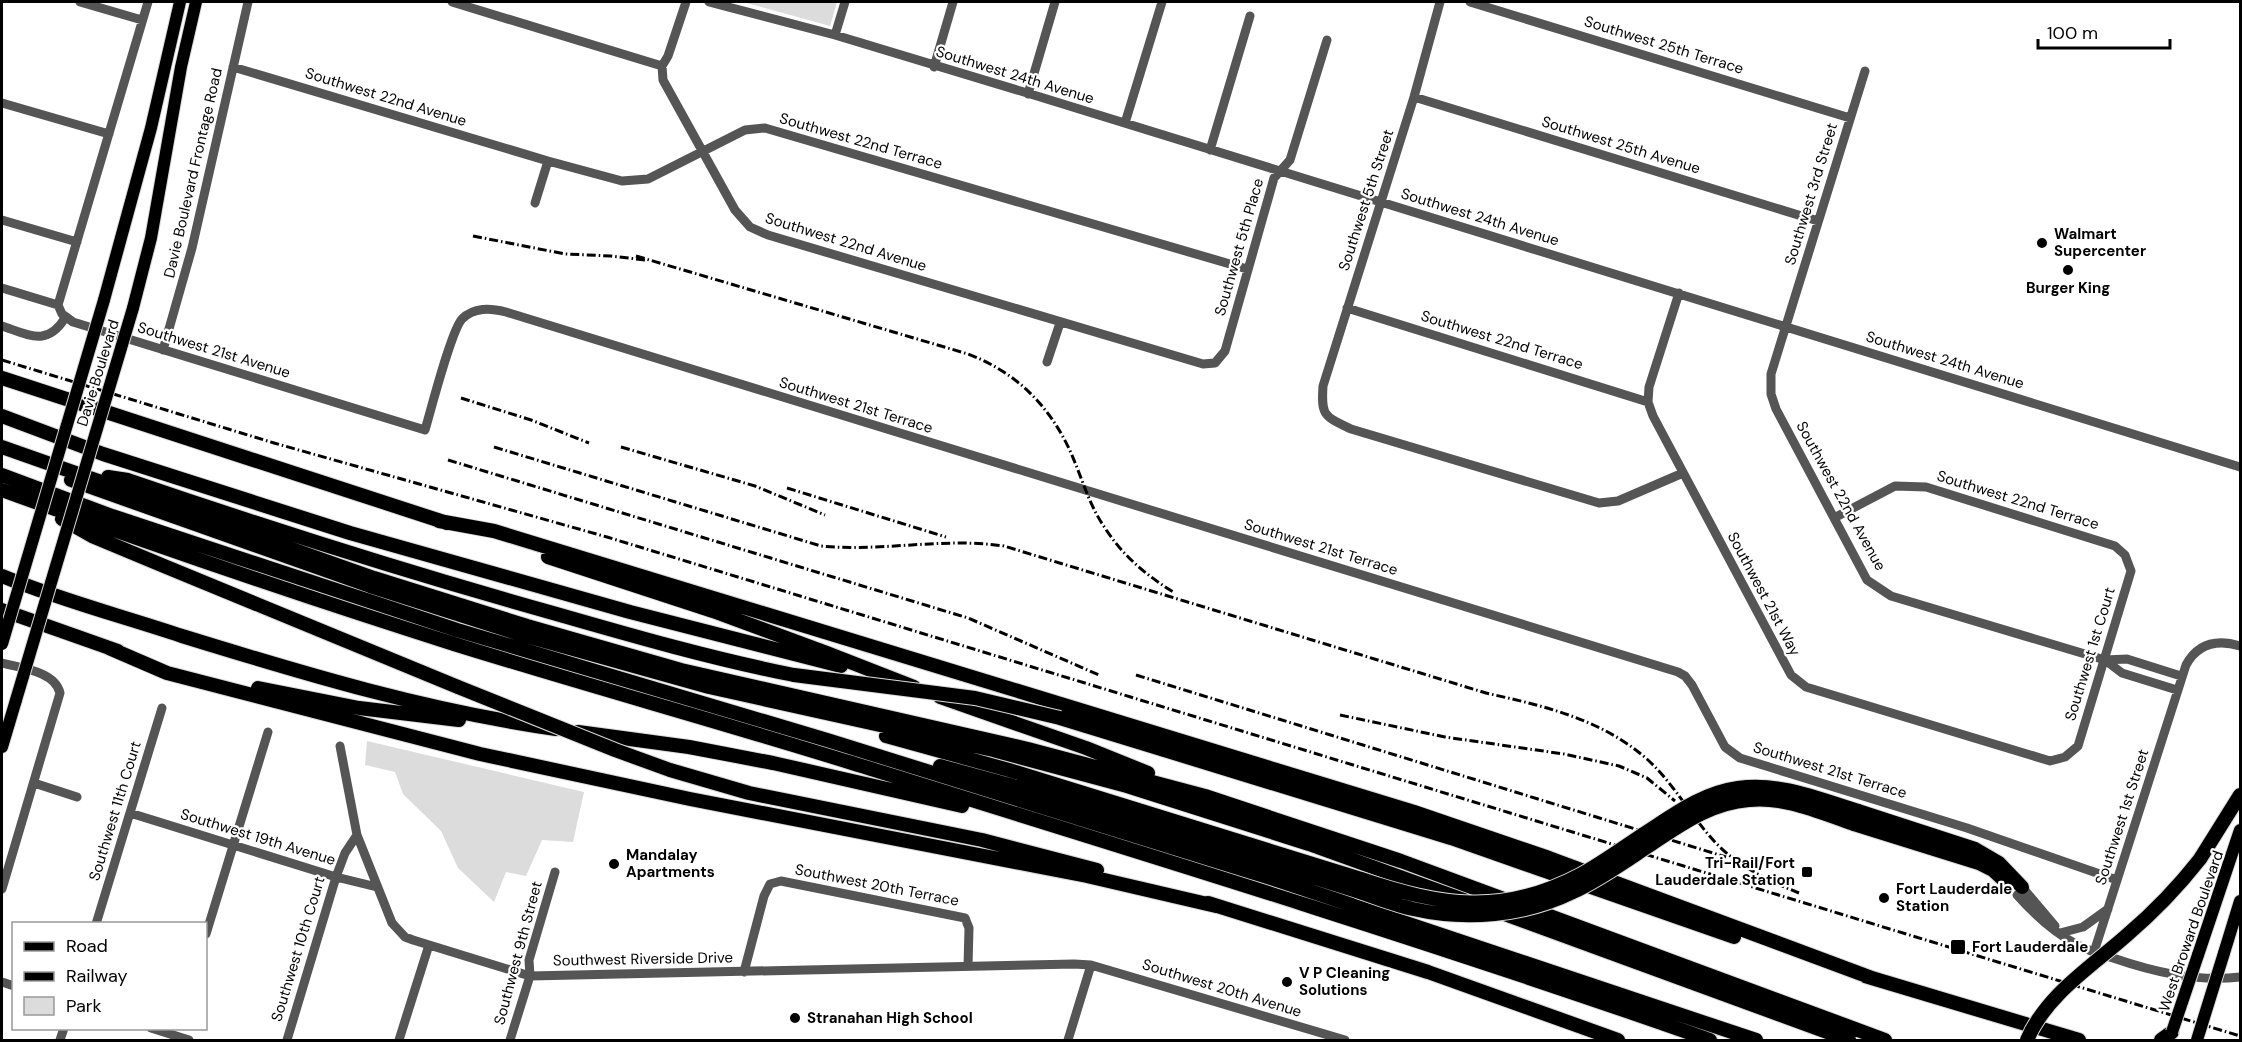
<svg xmlns="http://www.w3.org/2000/svg" width="2242" height="1042" font-family="'DM Sans',sans-serif">
<style>
.green{fill:#dcdcdc}
.lines{fill:none;stroke-linecap:round;stroke-linejoin:round}
.major-casing{stroke:#dbdbdb;stroke-width:14}
.highway-casing{stroke:#dbdbdb;stroke-width:16}
.minor{stroke:#555;stroke-width:9}
.major{stroke:#000;stroke-width:12}
.highway{stroke:#000;stroke-width:14}
.rail{stroke:#000;stroke-width:3;stroke-dasharray:9 3 1.5 3;stroke-linecap:butt}
.major-bridge-casing{stroke:#dbdbdb;stroke-width:14;stroke-linecap:butt}
.highway-bridge-casing{stroke:#dbdbdb;stroke-width:16;stroke-linecap:butt}
.major-bridge{stroke:#000;stroke-width:12}
.highway-bridge{stroke:#000;stroke-width:14}
.poi-dot{fill:#000;stroke:#fff;stroke-width:2}
.labels{text-anchor:middle;dominant-baseline:central;stroke-width:4.5;stroke-linejoin:round;paint-order:stroke}
.street-label{font-size:15px;fill:#000;stroke:#fff}
.poi-label{font-size:15px;font-weight:bold;fill:#000;stroke:#fff;text-anchor:start}
</style>
<rect width="100%" height="100%" fill="#fff"/>
<path class="green" d="M743,2H837L830,26Z
M367,741L584,792L573,842L542,840L526,876L506,872L494,902L458,868L441,831L403,794L395,772L365,765Z"/>
<g class="lines">
<g class="major-casing">
<path id="major" d="M104,300L151,128L180,2
M133,308L151,238L181,67L196,2
M2,747L16,700
M2224,953L2240,901
M2198,955L2240,830"/>
</g>
<g class="highway-casing">
<path id="highway" d="M2,378L447,523
M2,416L103,454L350,533L630,612L841,666
M2,447L374,578L527,626L681,670L1028,749L1205,796L1401,861L1885,1040
M2,475L112,516L457,630L827,740L1280,881L1756,1040
M108,477L128,480C268,528 410,573 553,613C633,636 713,659 794,675
M71,480L370,586L523,635L709,687L993,750L1127,786L1309,844L1464,900
M2,490C151,544 302,596 454,644C586,685 720,722 852,763C1139,852 1426,940 1710,1040
M62,519L92,536L164,566L458,687
M439,521L494,531L1414,812L1549,858L1872,978
M548,557L713,611L827,653L914,687
M2,576C60,600 122,616 182,636C305,674 428,711 556,729
M2,610L118,651
M109,648L167,673L480,754L690,799L1087,876L1216,906
M258,688L359,708L459,720
M940,697L1086,748L1148,773
M1060,718L1451,838L1734,937
M578,732L689,747L773,763L962,806
M886,736L1009,770L1361,879
M940,766L1086,806L1357,891
M670,770L749,793L982,840L1097,870
M1858,811L1975,849L1999,863L2022,887
M1854,824L1979,863L1993,870L2005,881
M2200,859L2240,795
M1208,903L1428,972L1618,1040
M1499,912L1849,1040
M1865,976L2079,1040
M2161,1040L2172,1032"/>
</g>
<path class="minor" d="M80,2L142,20
M148,2L58,305L62,314L73,322L425,430C431,410 451,331 462,319C474,307 490,308 506,312L1678,672L1685,676L1692,685L1725,747L1740,758L1967,828L2117,880
M452,2L662,66L663,80L735,210L750,227L768,235L1203,364L1215,363L1225,351L1274,178L1290,160L1327,40
M709,2L835,35L1037,96L2240,467
M1440,2L1414,97L1323,386C1321,416 1324,416 1351,429L1599,503L1618,501L1683,473
M1470,2L1850,118
M835,35L845,2
M662,66L668,56L686,2
M233,67L548,161L622,181L648,179L745,130L765,128L1247,269
M934,67L953,2
M1865,71L1771,374V394L1776,409L1867,580L1891,596L2105,660L2122,673L2177,690
M1028,94L1055,2
M1414,97L1818,221
M2,103L109,134
M1125,123L1162,2
M1210,150L1250,16
M535,203L548,161
M2,220L77,242
M2,288L58,305
M1679,293L1649,387L1648,402L1653,416L1791,675L1806,687L2050,761L2065,757L2078,746L2131,571L2125,555L2115,546L1926,487L1895,486L1834,518
M1347,308L1648,402
M2,326C29,335 47,347 65,318
M163,350L192,248L248,2
M1047,362L1060,323
M2105,660L2127,659L2181,676
M2,663C20,668 55,671 60,693L2,889
M340,746L357,835L392,923L405,937L413,940L530,976L1074,964L1091,965L1345,1040
M34,783L77,797
M130,813L336,877L377,887
M2022,887L2055,926
M2017,895C2034,914 2052,931 2074,943C2086,950 2099,954 2113,958C2154,972 2196,982 2240,977
M96,924L162,708
M2060,933L2083,927L2108,909
M206,934L268,732
M2094,952L2186,665C2198,643 2217,639 2240,646
M744,972L764,896L770,884L781,881L965,918L969,928L968,966
M2,982L14,986
M151,1028L189,1040
M60,1040L64,1028
M287,1040L336,877L345,853L357,835
M399,1040L429,945
M510,1040L530,976L529,960L555,872
M1068,1040L1091,965"/>
<use href="#major" class="major"/>
<use href="#highway" class="highway"/>
<path class="rail" d="M473,236L565,254L611,256L645,260
M636,256L968,354C1016,372 1050,406 1071,453C1082,478 1089,505 1105,528C1123,556 1147,576 1175,593
M2,360L274,443L607,537L2240,1036
M461,398L531,420L589,443
M494,447L821,546C882,552 943,537 1004,546L1486,693C1544,706 1602,719 1648,760C1674,784 1691,816 1714,841C1737,866 1769,881 1799,893
M621,447L755,486L825,515
M448,460L968,618L1099,675
M787,488L946,537
M1136,675L1726,857
M1340,715L1445,737L1564,754L1619,766L1647,778L1675,801"/>
<g class="major-bridge-casing">
<path id="major-bridge" d="M2,644L104,300
M16,700L133,308
M2172,1032L2198,955
M2197,1040L2224,953"/>
</g>
<g class="highway-bridge-casing">
<path id="highway-bridge" d="M794,675L975,698L1060,718
M458,687L615,750L670,770
M1361,879C1441,906 1502,916 1580,875C1602,863 1621,849 1642,835C1672,816 1701,793 1738,788C1780,782 1819,799 1858,811
M1357,891C1375,897 1394,905 1413,909C1466,921 1524,916 1573,892C1599,880 1623,863 1647,847C1679,826 1709,803 1749,800C1784,796 1821,813 1854,824
M2027,1040C2046,995 2091,967 2127,935C2154,912 2178,887 2200,859"/>
</g>
<use href="#major-bridge" class="major-bridge"/>
<use href="#highway-bridge" class="highway-bridge"/>
</g>
<g class="poi-dot">
<circle cx="2042" cy="243" r="6"/>
<circle cx="2068" cy="270" r="6"/>
<circle cx="614" cy="864" r="6"/>
<rect x="1801" y="866" width="12" height="12" rx="3"/>
<circle cx="1884" cy="898" r="6"/>
<rect x="1950" y="939" width="16" height="16" rx="3"/>
<circle cx="1287" cy="982" r="6"/>
<circle cx="795" cy="1018" r="6"/>
</g>
<g class="labels">
<g class="street-label">
<text transform="translate(1664 45) rotate(17)">Southwest 25th Terrace</text>
<text transform="translate(1015 75) rotate(17)">Southwest 24th Avenue</text>
<text transform="translate(386 97) rotate(17)">Southwest 22nd Avenue</text>
<text transform="translate(861 141) rotate(16)">Southwest 22nd Terrace</text>
<text transform="translate(1621 145) rotate(17)">Southwest 25th Avenue</text>
<text transform="translate(193 173) rotate(-77)">Davie Boulevard Frontage Road</text>
<text transform="translate(1811 194) rotate(-73)">Southwest 3rd Street</text>
<text transform="translate(1366 200) rotate(-72)">Southwest 5th Street</text>
<text transform="translate(1480 217) rotate(17)">Southwest 24th Avenue</text>
<text transform="translate(846 242) rotate(17)">Southwest 22nd Avenue</text>
<text transform="translate(1239 247) rotate(-74)">Southwest 5th Place</text>
<text transform="translate(1502 340) rotate(17)">Southwest 22nd Terrace</text>
<text transform="translate(214 350) rotate(17)">Southwest 21st Avenue</text>
<text transform="translate(1945 360) rotate(17)">Southwest 24th Avenue</text>
<text transform="translate(98 373) rotate(-73)">Davie Boulevard</text>
<text transform="translate(856 405) rotate(17)">Southwest 21st Terrace</text>
<text transform="translate(1841 496) rotate(61)">Southwest 22nd Avenue</text>
<text transform="translate(2018 500) rotate(17)">Southwest 22nd Terrace</text>
<text transform="translate(1321 547) rotate(17)">Southwest 21st Terrace</text>
<text transform="translate(1764 594) rotate(62)">Southwest 21st Way</text>
<text transform="translate(2090 654) rotate(-73)">Southwest 1st Court</text>
<text transform="translate(1830 770) rotate(17)">Southwest 21st Terrace</text>
<text transform="translate(115 811) rotate(-73)">Southwest 11th Court</text>
<text transform="translate(2122 817) rotate(-72)">Southwest 1st Street</text>
<text transform="translate(258 837) rotate(17)">Southwest 19th Avenue</text>
<text transform="translate(877 885) rotate(11)">Southwest 20th Terrace</text>
<text transform="translate(2191 931) rotate(-71)">West Broward Boulevard</text>
<text transform="translate(298 949) rotate(-73)">Southwest 10th Court</text>
<text transform="translate(518 953) rotate(-75)">Southwest 9th Street</text>
<text transform="translate(643 959) rotate(-1)">Southwest Riverside Drive</text>
<text transform="translate(1222 988) rotate(17)">Southwest 20th Avenue</text>
</g>
<g class="poi-label">
<text x="2054" y="234">Walmart<tspan x="2054" dy="17">Supercenter</tspan></text>
<text x="2068" y="288" text-anchor="middle">Burger King</text>
<text x="626" y="855">Mandalay<tspan x="626" dy="17">Apartments</tspan></text>
<text x="1795" y="863" text-anchor="end">Tri-Rail/Fort<tspan x="1795" dy="17">Lauderdale Station</tspan></text>
<text x="1896" y="889">Fort Lauderdale<tspan x="1896" dy="17">Station</tspan></text>
<text x="1972" y="947">Fort Lauderdale</text>
<text x="1299" y="973">V P Cleaning<tspan x="1299" dy="17">Solutions</tspan></text>
<text x="807" y="1018">Stranahan High School</text>
</g>
</g>
<rect width="2242" height="1042" fill="none" stroke="#000000" stroke-width="6"/>
<rect x="12" y="922" width="195" height="108" fill="#ffffff" stroke="#999999" stroke-width="1.5"/>
<rect x="24" y="942" width="30" height="9" fill="#000000" stroke="#999999" stroke-width="1.5"/>
<text x="66" y="952" font-size="18" fill="#000000">Road</text>
<rect x="24" y="972" width="30" height="9" fill="#000000" stroke="#999999" stroke-width="1.5"/>
<text x="66" y="982" font-size="18" fill="#000000">Railway</text>
<rect x="24" y="997" width="30" height="18" fill="#dcdcdc" stroke="#999999" stroke-width="1.5"/>
<text x="66" y="1012" font-size="18" fill="#000000">Park</text>
<path d="M2038 39v9h132v-9" fill="none" stroke="#000000" stroke-width="3"/>
<text x="2047" y="39" font-size="18" fill="#000000" stroke="#ffffff" stroke-width="4.5" paint-order="stroke">100 m</text>
</svg>
